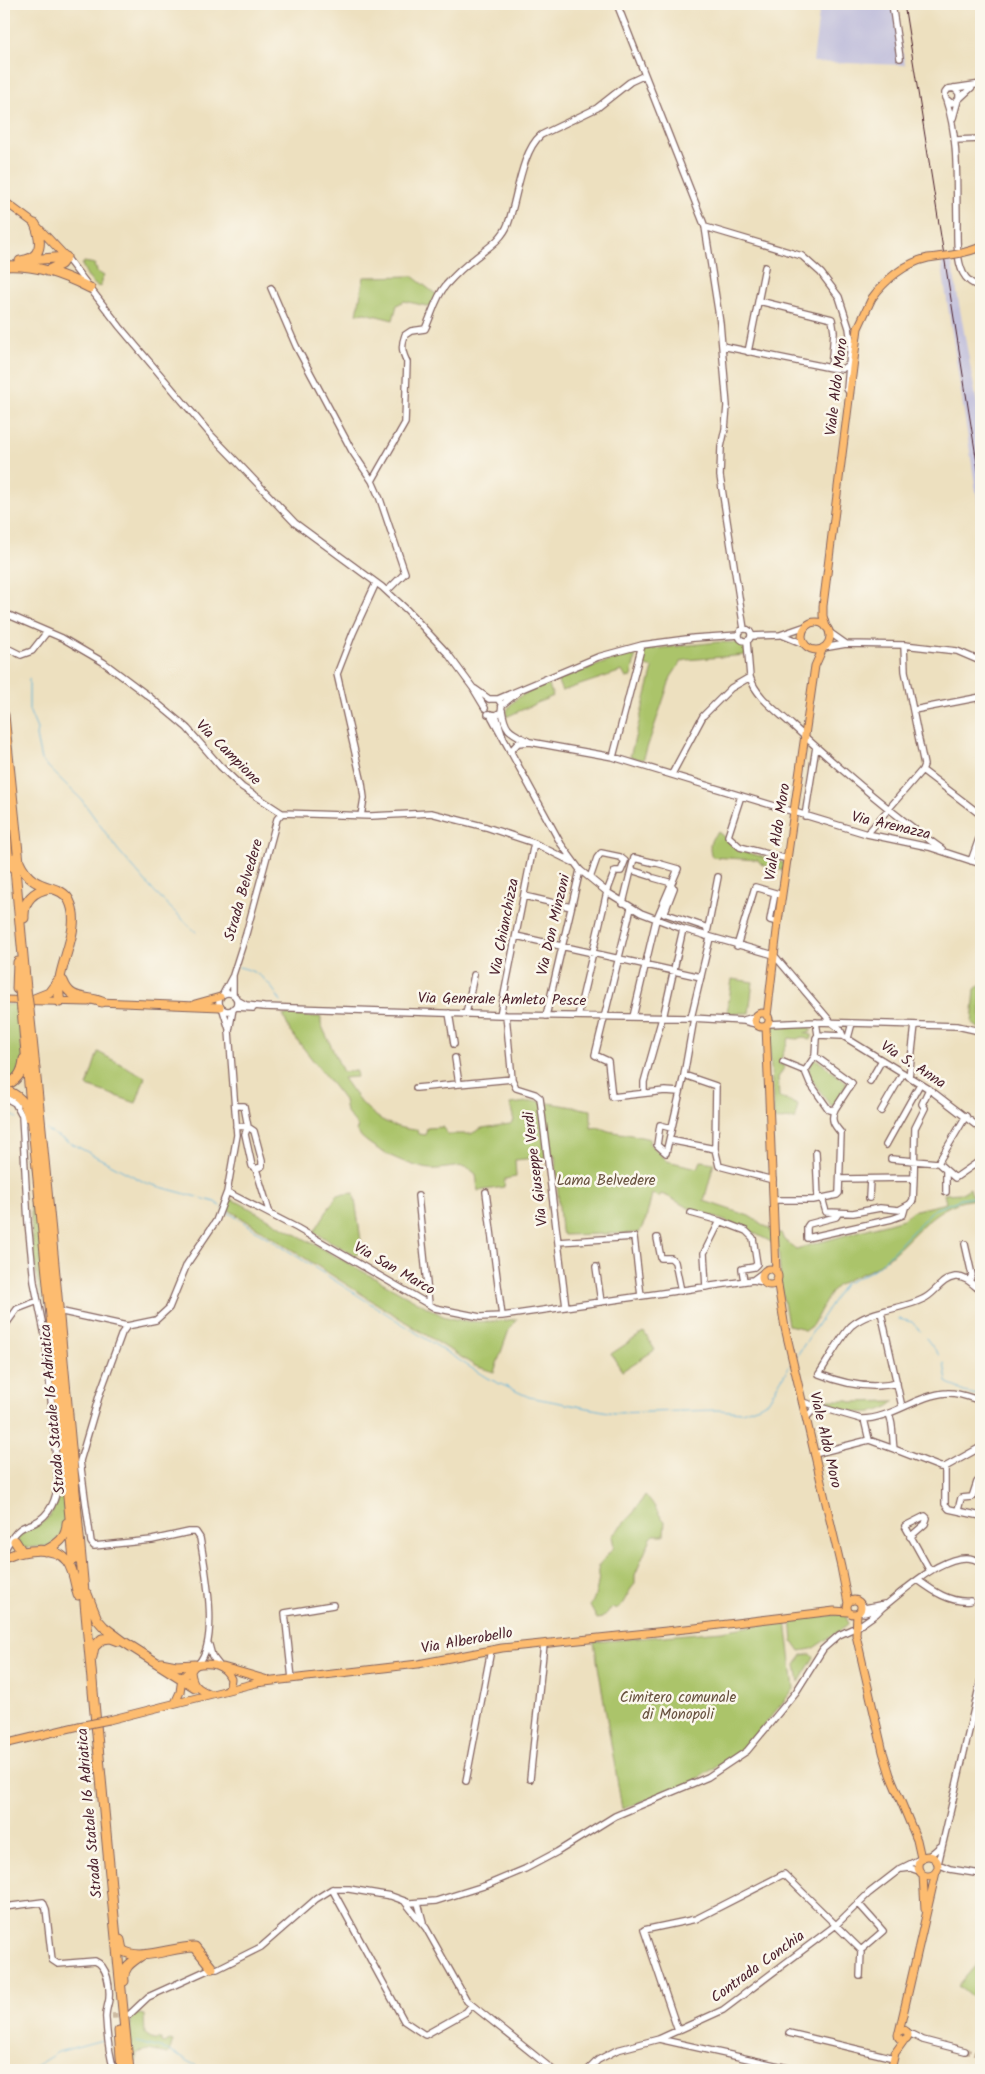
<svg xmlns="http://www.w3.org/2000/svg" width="985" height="2074" font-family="Kalam,sans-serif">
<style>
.industrial{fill:#c3c1dc}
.green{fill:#abc46a;stroke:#7a724a}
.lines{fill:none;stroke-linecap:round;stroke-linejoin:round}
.stream{stroke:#5fb2db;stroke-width:1}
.minor-tunnel{stroke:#ccb9a1;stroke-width:5.5;stroke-dasharray:5.5 3;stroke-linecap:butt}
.minor-casing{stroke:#83635f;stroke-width:8}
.major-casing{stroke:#83635f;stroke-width:9}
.highway-casing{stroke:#83635f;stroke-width:11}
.minor{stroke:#fff;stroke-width:5.5}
.major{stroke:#fdbc70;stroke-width:7}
.highway{stroke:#fdbc70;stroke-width:9}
.rail{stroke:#4a1f2b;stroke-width:1}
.major-bridge-casing{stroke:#83635f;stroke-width:9;stroke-linecap:butt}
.highway-bridge-casing{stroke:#83635f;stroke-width:11;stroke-linecap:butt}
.major-bridge{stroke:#fdbc70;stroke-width:7}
.highway-bridge{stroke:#fdbc70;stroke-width:9}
.labels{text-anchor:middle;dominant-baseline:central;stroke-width:5;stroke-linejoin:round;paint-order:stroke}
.street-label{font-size:15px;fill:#4a1f2b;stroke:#fbf7ec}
.park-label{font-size:15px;fill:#67513e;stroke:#fbf7ec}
</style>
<rect width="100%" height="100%" fill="#fbf7ec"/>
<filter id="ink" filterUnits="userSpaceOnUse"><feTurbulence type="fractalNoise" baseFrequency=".02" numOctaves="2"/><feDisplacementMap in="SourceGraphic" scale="10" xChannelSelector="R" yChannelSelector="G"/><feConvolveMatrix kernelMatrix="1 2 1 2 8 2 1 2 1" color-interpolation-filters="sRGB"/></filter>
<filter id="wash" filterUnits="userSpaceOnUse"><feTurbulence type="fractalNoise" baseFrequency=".0096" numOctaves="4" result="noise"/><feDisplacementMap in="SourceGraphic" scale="20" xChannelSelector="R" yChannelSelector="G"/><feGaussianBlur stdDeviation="1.12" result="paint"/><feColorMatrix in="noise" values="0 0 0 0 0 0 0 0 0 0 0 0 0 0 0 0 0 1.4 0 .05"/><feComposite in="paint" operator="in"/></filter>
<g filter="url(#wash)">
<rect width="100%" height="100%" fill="#ede0bf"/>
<path class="industrial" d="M820,4H895L905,65L813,62Z
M951,259L981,426V524L941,261Z"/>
<path class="green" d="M84,262L95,264L94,267L97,269L96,271L104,276L101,281V287C91,286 86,273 82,265Z
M412,276L437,295L431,307L404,301L397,305L393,320L365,313L357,314L364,277Z
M718,642L744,643L746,655L686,660L681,662L671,677L643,760L630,757L653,668L639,664L643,650Z
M634,652L636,653L631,677L626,678L622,671L562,691L557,680Z
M548,683L553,696L506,717C507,697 533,691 548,683Z
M718,832L742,851L784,863L783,871L775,868L773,865L769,867L761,864L758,860L712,857C708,847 710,838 718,832Z
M732,979L753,982L749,1013H727Z
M981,984V1030L972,1023L975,989Z
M17,1004L23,1059L19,1074L4,1083V1005Z
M283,1015L321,1017V1024L343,1072L356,1071L357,1077L343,1078C363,1107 380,1128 417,1130L418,1134L425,1135L427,1128L443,1127L447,1134H471L482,1128L510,1124L514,1121L510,1104L537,1101L591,1110V1128C603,1126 603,1131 614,1132C627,1134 638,1136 650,1139L649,1143L667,1161L698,1168L701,1161L714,1163L704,1201L749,1216L776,1233H781L784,1240L796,1249L903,1219L912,1211L946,1203L944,1194L962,1193L970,1188L972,1195H981V1199C935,1199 915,1238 882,1263C868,1273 849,1277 837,1286C828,1293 818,1317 811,1327L805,1331L798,1327L788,1325L781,1285L778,1246C750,1229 720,1219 689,1208C679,1204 672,1197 661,1194L659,1197L652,1194L646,1219L639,1233L564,1235L561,1231L555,1156L515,1160L516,1177L505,1179L504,1187L478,1191L476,1174C473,1172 469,1168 466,1167C458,1165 441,1170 431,1169C412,1168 365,1147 356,1130L358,1127L346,1112L344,1100L290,1031Z
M774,1026L808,1027L811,1029V1032L805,1033L812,1035V1038L809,1040L802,1037L797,1039L789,1038L779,1064L785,1066L778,1078L779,1097L798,1105L795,1119L776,1120L774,1118L769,1037L770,1028Z
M98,1052L145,1077L136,1103L87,1086Z
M816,1059L847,1083L834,1105H830L807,1073L813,1060Z
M4,1091C20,1096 25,1105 29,1121L47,1306C28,1294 30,1145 26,1115C22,1104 15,1097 4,1094Z
M354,1193L362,1247L356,1256L314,1232L337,1195Z
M227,1198L240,1203L443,1316C468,1324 491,1322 517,1319L509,1330L494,1372L475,1366L226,1208Z
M644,1332L655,1350L622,1371L611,1354Z
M820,1400H850L851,1402L895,1401C877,1421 840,1411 820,1400Z
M57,1408L66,1523L65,1532L50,1546L24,1548L17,1540L18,1536C22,1530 28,1530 35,1527C48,1522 56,1507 60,1495Z
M645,1495C655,1503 656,1513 665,1521L664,1535H654L651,1538L635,1575V1584C627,1592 626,1601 618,1609L612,1608L602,1618L597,1619L590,1606C596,1599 601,1574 598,1566L614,1547L612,1536L634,1512Z
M846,1614L848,1625L812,1649L800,1651L793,1641L791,1618Z
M786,1620L794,1689L743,1750L689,1784L622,1809L594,1642L722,1631Z
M811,1654L814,1657L799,1682L796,1664L802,1655Z
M981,1959V1992L975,2000L958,1986Z
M135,2013L144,2015L145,2034L154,2040H161V2043L164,2044L170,2041L173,2042L168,2054L148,2050L137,2053L136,2062L131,2061L130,2016Z"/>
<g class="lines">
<path class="stream" d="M29,679V710L37,729L36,736L41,760L81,799L118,850L155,893L196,932
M239,967C261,972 270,983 281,1002
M4,1111L17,1118
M46,1130L146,1183L215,1202L220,1206
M223,1209L487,1378L529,1397L614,1413L718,1410L742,1412L759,1406L768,1401L790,1365
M899,1319L912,1322L920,1331
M926,1338L939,1355
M796,1357L844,1284L869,1272L881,1264L933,1210L961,1199L981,1196
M944,1363L947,1382L964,1392L981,1396
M136,2042L167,2050L205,2070
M29,2070L58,2052L102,2040"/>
</g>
</g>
<g filter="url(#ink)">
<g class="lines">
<path class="minor-tunnel" d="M112,2016L127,2015
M965,2051L981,2055"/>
<g class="minor-casing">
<path id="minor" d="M617,4L705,227L720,323L727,406L725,429L721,447L720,476L744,629
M892,4L900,58
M954,88L959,93V98L956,102L951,103L945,98V93L948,89L981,84
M946,100C959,138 956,180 957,220C957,237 956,258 963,273C967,281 974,285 981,287
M953,118L958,100L972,87
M955,140L981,139
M705,227L802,256L821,273L839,297L849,328L851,342L847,389L850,393
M66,257L120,327L211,435L238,463L295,523L382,587L407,610L448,654L473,688L485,708
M271,288L296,346L352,451L372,481
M759,301L832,319L834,332L831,368
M722,346L831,368L842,369L848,365
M748,352L765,267
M387,591L405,573L380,499L372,481L405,423L407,362C402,352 401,346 405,335L411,331L425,329C432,315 435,298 446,285C455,275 464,266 474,259C487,248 502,240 508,224C517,200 521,152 541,135L597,108L630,82L645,75
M4,613L62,638L103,662L151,698L187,728L220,766L242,787L282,813L371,816L431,813L486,827L534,843L572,862
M739 635a6 6 0 1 1 12 0a6 6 0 1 1-12 0Z
M829,632L846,644
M782,635L804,644
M751,636L780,635L806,626
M4,640L7,648L21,655L32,651L47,632
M823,648L846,644L904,645L957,651L978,660
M750,677C756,697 777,711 792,725C840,769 889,812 942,849
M475,689L489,699
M489,699H498L598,657L642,645L694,638L739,635
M502,705L518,692
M502,710C505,731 510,732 528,741
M914,710L981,697
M488,714L496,715L501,712L502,705L498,699
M490,714L561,844L580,870L607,892L641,913L683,929L774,955L831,1022L840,1029L843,1036L929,1089L981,1129
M496,715L503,737
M510,752L518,743L530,742L613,757L867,834L929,847L981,864
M613,757L642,645
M922,770L981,815
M672,774L703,716L731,688L750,677L747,641
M741,796L728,836L740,847L788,859
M361,816L364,798L362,783L337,674L353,633L376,583
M805,816L816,747
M867,834L922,770L924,765L905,671L904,645
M971,861L981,833
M631,870L650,876
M654,878L672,883
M775,893L770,920L778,922
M524,896L571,907
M623,903L634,858L655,863
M631,908L595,1055L608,1061L612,1097L665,1091L679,1092
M664,913L708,928L706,936
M664,914L674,888
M708,928L718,877
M516,936L701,977
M737,946L755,887L782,895
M219 1002a9 9 0 1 1 18 0a9 9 0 1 1-18 0Z
M223,994L232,977
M233,994V975L246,934L277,819L282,813
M237,1000L246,1005L264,1007L500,1015L691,1018L744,1021L756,1024
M235,1007L253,1008
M233,1009L229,1031L237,1135L227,1192L297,1228L435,1308L480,1317L502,1316L753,1280L764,1282
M223,1010L229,1029
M449,1013L454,1044
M466,1014L474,975
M500,1015L534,843
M506,1015L512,1079L516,1088L535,1094L540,1098L566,1307
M546,1016L580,870
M578,1016L607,892L615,871H621L625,861L620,857L601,853L597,858L590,878
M633,1017L656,920L678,869L657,863
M663,1018L683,929
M691,1018L710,938
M694,1018L684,1075L716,1086L715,1149L719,1166L773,1180
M744,1020L757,1016
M768,1024L816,1022L957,1026L975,1030L981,1034
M818,1035L843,1036
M848,1038L852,1023
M815,1056L852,1083L835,1109L829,1110L810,1083L805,1071L815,1056L816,1038L818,1035L816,1022
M455,1058L459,1084
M783,1062L805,1071
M684,1075L669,1140L715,1149
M909,1077L915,1025
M870,1081L882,1060
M416,1088L512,1079
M644,1093V1082L662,1018
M4,1097L15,1103L22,1116L28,1223L34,1282L46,1341L58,1481C57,1498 50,1516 34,1523C29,1525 24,1526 20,1529C13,1534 8,1544 4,1551
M235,1106H244L248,1127L254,1131L262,1161V1166L256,1169L270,1214
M881,1111L903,1073
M966,1116L938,1163L955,1178L981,1160
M236,1126L248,1127L245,1134L252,1166L256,1169
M669,1140L666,1153L657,1145L660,1125L671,1128
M886,1145L920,1084
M816,1152L818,1199
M891,1159L938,1163
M840,1179L914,1178
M486,1192L502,1316
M946,1192V1171
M418,1196L429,1304
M822,1198L826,1212L853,1213L880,1208L899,1210L910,1204L913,1200L914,1178L915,1128L925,1108L922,1104L929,1089
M869,1198L870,1179
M773,1200H813L837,1195L839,1193L841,1133C834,1125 830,1120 835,1109
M691,1213L720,1221
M838,1214L836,1217L809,1224L807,1227V1238L892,1219L903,1215L905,1208
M657,1238L661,1258H671L675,1262L681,1291
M558,1242L634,1237L641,1296
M965,1244L972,1275L969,1281
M596,1267L601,1302
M753,1280L765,1271
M706,1287L704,1253L720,1221L746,1231L753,1238L757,1264L754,1267L742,1269L744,1281
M63,1312L127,1326
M881,1312L902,1407
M4,1327L17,1309L38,1301
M897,1383C871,1390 844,1384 819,1374C827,1362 841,1336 851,1326C871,1309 901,1310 923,1299C935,1294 941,1279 955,1277C966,1276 973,1285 981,1291
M802,1402L861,1419C892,1419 916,1395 947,1393C958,1392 971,1398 981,1401
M889,1414C894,1426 892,1437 894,1449L940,1467H945L981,1447
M806,1418L813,1410L822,1408
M864,1419L869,1440L894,1449
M814,1454L869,1440
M945,1467V1504L949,1509L981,1516
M981,1481V1482
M958,1510L961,1498L972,1497L977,1482
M910,1537L925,1524L927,1518L925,1516L905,1526L930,1571
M918,1580C933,1591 950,1603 970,1601
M860,1603L865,1608L885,1604
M859,1612L865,1613L874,1610
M856,1628L876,1614L882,1608C903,1592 954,1542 981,1563
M209,1645L212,1656L219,1665
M198,1664C220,1641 205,1568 200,1538L196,1532H189L152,1540L94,1546L91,1542L80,1461L100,1393L122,1333L127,1326L156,1320L169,1308L187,1264L216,1221L227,1192
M292,1679L285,1613L333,1605
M530,1779L544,1644
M466,1781L491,1650
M929,1856L942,1845
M938,1864L981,1679
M938,1864L950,1869L981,1874
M902,1869L910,1868L919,1871
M332,1889L404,2021L425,2035L466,2012L472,2005
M405,1902L426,1928L467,2001L553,2070
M418,1903L423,1922
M858,1903L883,1931L861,1950L860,1976
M4,1907L43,1902L46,1909L52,1960L58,1964L95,1961C108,1966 110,1987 109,1999C108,2006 105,2012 106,2019C107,2037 109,2053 114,2070
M130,2014L148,1997L212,1968L217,1969L261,1947L316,1899L332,1889H349L391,1896L410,1903L436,1901L487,1885L525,1869L557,1852L615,1816L708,1777L747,1751L796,1692L823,1649L839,1635L852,1629
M678,2031L644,1930L696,1919L784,1874L861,1950
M907,2032L923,2040L965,2051
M789,2033L894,2058
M659,2039L797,2070
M588,2070L598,2060L617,2050L659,2039L723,2010L836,1925L869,1893L900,1869L920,1859"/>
</g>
<g class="major-casing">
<path id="major" d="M4,201L35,224L66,257
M802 636a14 14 0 1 1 28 0a14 14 0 1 1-28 0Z
M826,627L823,616V606L858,328L872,298
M4,1000L88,1002
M99,1002L220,1007
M195,1004L220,997
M755 1020a7 7 0 1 1 14 0a7 7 0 1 1-14 0Z
M767,1016L778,922L815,666L823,648
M766,1026L776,1271
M762 1277a8 8 0 1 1 16 0a8 8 0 1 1-16 0Z
M777,1279L785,1328L841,1567L848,1603
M847 1607a7 7 0 1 1 14 0a7 7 0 1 1-14 0Z
M857,1614L856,1635L883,1752L890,1775L917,1840L921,1858
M223,1667L268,1680
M210,1694C198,1689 192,1685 191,1671L195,1665C211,1662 224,1664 231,1679L230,1686L227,1690
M175,1703L180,1692L182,1678L192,1668
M109,1720L256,1683L418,1664L502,1648L695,1628L834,1611L848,1612
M4,1744L79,1726
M918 1866a10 10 0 1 1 20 0a10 10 0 1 1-20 0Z
M923,1875L925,1909
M898 2035a5 5 0 1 1 10 0a5 5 0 1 1-10 0Z
M899,2032L936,1872
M891,2070L895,2053L905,2039"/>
</g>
<g class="highway-casing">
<path id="highway" d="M30,260L66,257
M20,261C43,259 42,241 35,224
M4,266C35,264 62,274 90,288
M47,271L61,264L66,257
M4,715L19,862C33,894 59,882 69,900C85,931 52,969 60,1002
M4,809L9,866
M14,858L26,989
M24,918C23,901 33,891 50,888
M63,981C71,1002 85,995 102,1002
M17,989L18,962
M29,1001L49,993L58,981
M22,1010L74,1560
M29,1010C66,1363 93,1717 129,2070
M4,1086C17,1081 23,1073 24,1059
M4,1090C18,1094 26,1102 29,1117
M15,1541L22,1552
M45,1551C58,1544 67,1538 67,1523
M7,1557C23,1550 55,1545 67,1561C74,1570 75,1584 78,1595
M87,1594L97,1619L104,1627L124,1642L195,1687
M92,1657L94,1647L102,1639L111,1638L119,1641
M161,1663L176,1666L195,1665
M120,1940L122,1950C140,1963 174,1946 195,1947L212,1968
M124,1981C122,1967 132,1962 142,1955
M119,2031L122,2070"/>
</g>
<use href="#minor" class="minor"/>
<use href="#major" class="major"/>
<use href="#highway" class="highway"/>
<path class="rail" d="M904,4L981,488
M981,2070V2068"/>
<g class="major-bridge-casing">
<path id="major-bridge" d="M872,298C885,280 905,263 928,258C949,255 961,255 981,247
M79,1726L109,1720"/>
</g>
<g class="highway-bridge-casing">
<path id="highway-bridge" d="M26,989L29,1010
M20,990L22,1010"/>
</g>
<use href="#major-bridge" class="major-bridge"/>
<use href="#highway-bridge" class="highway-bridge"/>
</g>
</g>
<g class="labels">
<g class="street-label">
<text transform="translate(837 387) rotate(-83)">Viale Aldo Moro</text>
<text transform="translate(228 753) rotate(45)">Via Campione</text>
<text transform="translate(891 826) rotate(13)">Via Arenazza</text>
<text transform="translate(778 832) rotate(-81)">Viale Aldo Moro</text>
<text transform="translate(244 890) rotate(-74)">Strada Belvedere</text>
<text transform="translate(554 925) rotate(-77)">Via Don Minzoni</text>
<text transform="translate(505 927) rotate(-79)">Via Chianchizza</text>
<text transform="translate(502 1000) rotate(1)">Via Generale Amleto Pesce</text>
<text transform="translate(913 1065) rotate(33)">Via S. Anna</text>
<text transform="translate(536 1169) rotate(-97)">Via Giuseppe Verdi</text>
<text transform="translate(394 1269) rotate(30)">Via San Marco</text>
<text transform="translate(53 1409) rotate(-95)">Strada Statale 16 Adriatica</text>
<text transform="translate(825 1440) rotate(77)">Viale Aldo Moro</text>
<text transform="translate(467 1641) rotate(-10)">Via Alberobello</text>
<text transform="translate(90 1813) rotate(-95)">Strada Statale 16 Adriatica</text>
<text transform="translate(758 1967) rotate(-36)">Contrada Conchia</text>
</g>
<g class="park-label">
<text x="606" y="1181">Lama Belvedere</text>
<text x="678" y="1698">Cimitero comunale<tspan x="678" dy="17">di Monopoli</tspan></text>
</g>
</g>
<rect width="985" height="2074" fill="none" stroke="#fbf7ec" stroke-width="20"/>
</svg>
